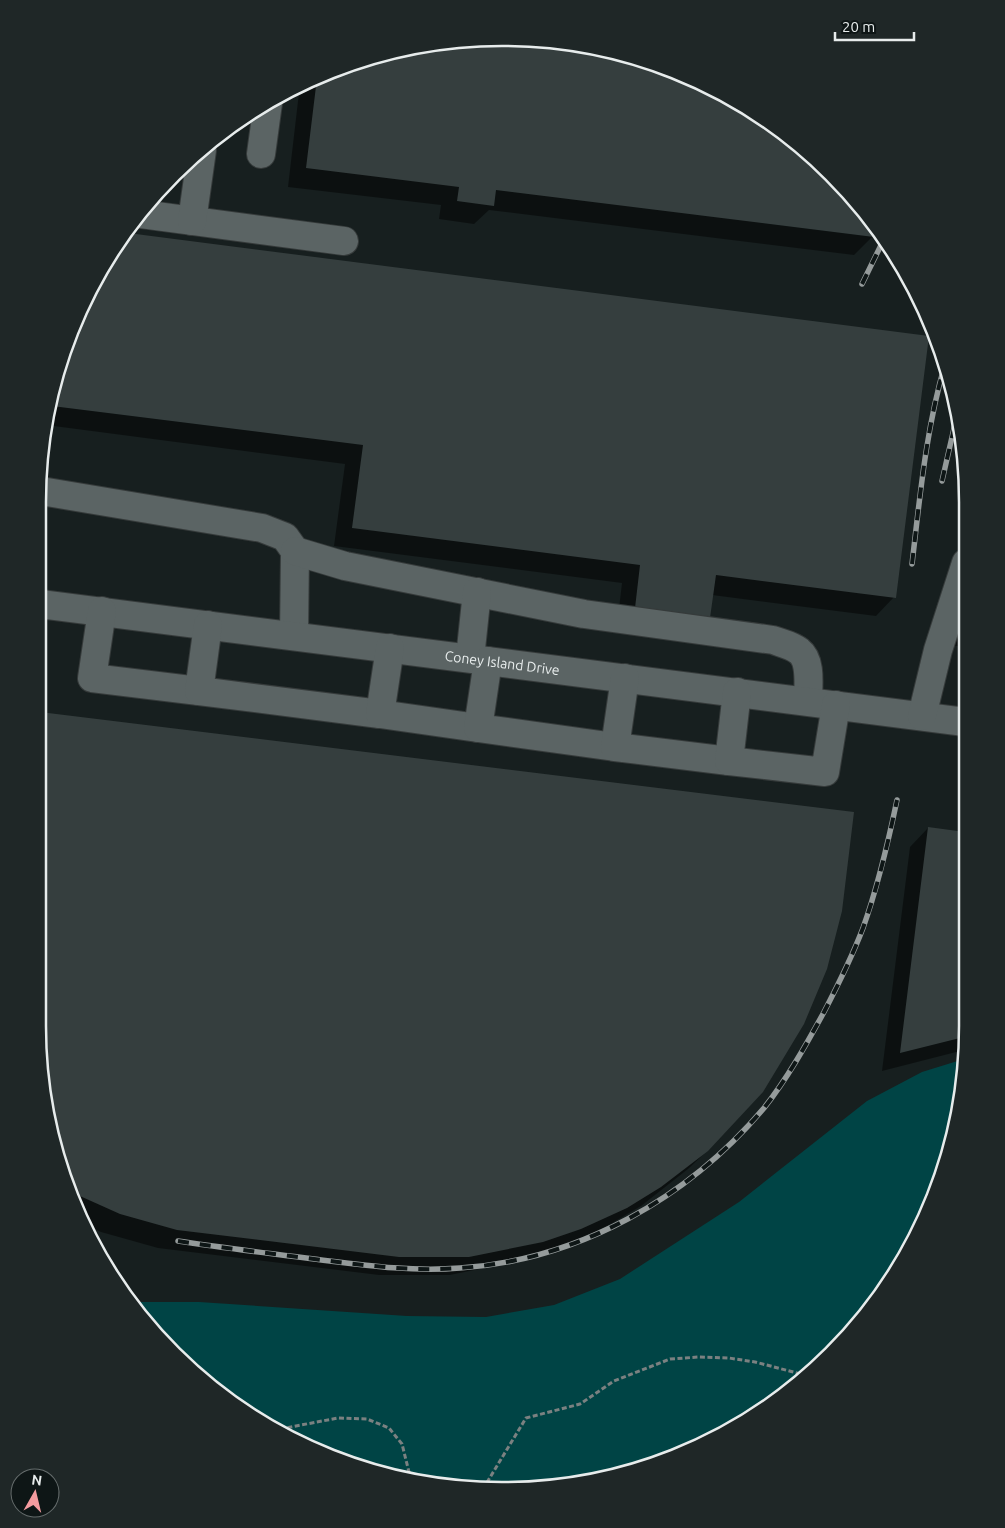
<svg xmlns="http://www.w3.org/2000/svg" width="1005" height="1528" font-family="Ubuntu,sans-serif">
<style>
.green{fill:#004445}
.shadow{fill:#0007}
.building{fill:#353e3e}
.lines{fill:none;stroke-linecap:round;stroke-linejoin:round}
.minor-casing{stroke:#363b3b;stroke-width:30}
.path{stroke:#7b8181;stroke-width:3;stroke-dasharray:5 2.5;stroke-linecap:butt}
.minor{stroke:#5b6464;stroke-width:28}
.rail-casing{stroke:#959b9b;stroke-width:5.5}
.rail{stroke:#0e1616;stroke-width:4;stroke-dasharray:11;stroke-linecap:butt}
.labels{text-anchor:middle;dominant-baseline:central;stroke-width:5;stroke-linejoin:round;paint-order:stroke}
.street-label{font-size:14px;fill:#e7ecec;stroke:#0e1616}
.rim{fill:none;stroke:#e7ecec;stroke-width:2.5}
</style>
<rect width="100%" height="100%" fill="#171f1f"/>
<path class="green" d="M964,1059L963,1086L920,1231L852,1332L735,1428L593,1482L472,1489L325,1455L219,1394L133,1302H199L407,1316L486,1317L554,1305L620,1279L739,1202L867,1101L922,1072Z"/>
<path class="shadow" d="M472,38L563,42L652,62L735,100L809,153L872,220L873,236L854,255L489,210L474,224L439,219L441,205L288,187L300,84L382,53Z
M85,297L894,597L876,616L712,595L617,626L622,583L334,546L345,464L46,425Z
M966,580V647L949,645Z
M40,714L853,813L708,1150L688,1169L641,1206L607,1226L562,1247L523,1260L450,1275H379L158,1248L101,1232L88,1226L62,1175L38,1026Z
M928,828L965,833L964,1050L882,1071L910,847Z"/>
<path class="building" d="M472,38L563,42L652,62L735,100L809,153L872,220L878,230L874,237L496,190L494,206L457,201L459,187L306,168L317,78L382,53Z
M128,233L929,336L896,598L716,575L710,618L635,608L640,565L352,528L363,445L52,406L85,297Z
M40,712L854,812L842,911L827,969L804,1024L763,1092L708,1151L661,1187L627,1208L581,1229L543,1242L469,1257H399L177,1230L120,1214L71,1192L62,1175L38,1026Z
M928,827L965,832L964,1037L900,1053Z"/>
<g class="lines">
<g class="minor-casing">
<g id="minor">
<path d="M261,154L268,103"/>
<path d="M141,214L344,241"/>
<path d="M192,221L202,150"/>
<path d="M41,491L262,528L285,537L295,551L294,636"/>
<path d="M295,551L345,566L584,614L773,640C781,643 792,645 799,651C812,661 808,686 808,701"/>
<path id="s1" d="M40,604L965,722"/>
<path d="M102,611L92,678L199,691"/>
<path d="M208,625L199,691L380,714"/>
<path d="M390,648L380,714L478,728"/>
<path d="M470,658L477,592"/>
<path d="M488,661L478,728L615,747"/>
<path d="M625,678L615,747L729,761"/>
<path d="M737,692L729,761L825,772L836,705"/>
<path d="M922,716L938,650L966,563"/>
</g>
</g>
<path class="path" d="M280,1429L338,1418L367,1419L389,1428L402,1444L409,1472L413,1476
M483,1489L526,1418L580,1404L614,1381L670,1359L699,1357L729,1358L755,1362L801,1374"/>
<use href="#minor" class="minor"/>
<g class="rail-casing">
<path id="rail" d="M862,284L884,239
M942,481L957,415
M912,564C920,496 926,429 945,364
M178,1241C223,1248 268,1253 314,1259C363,1265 411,1272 460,1268C579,1260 688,1198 764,1108C787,1079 806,1045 824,1012C838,985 852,957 863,928C878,886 888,843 897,800"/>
</g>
<use href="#rail" class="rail"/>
</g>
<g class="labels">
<g class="street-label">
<text stroke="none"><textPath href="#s1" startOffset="466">Coney Island Drive</textPath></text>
</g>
</g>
<path d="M0 0H1005V1528H0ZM502 46H503A456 456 0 0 1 959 502V1026A456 456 0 0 1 503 1482H502A456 456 0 0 1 46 1026V502A456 456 0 0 1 502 46Z" fill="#1f2727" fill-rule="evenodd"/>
<path class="rim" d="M502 46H503A456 456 0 0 1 959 502V1026A456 456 0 0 1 503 1482H502A456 456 0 0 1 46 1026V502A456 456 0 0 1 502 46Z"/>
<g transform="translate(35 1493) rotate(8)"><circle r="24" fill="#0e1616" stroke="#656c6c"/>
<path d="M0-4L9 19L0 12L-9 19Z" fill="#f49b9f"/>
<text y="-8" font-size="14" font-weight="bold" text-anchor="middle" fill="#e7ecec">N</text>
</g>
<path d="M835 32v8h79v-8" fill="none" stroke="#e7ecec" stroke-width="2.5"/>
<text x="842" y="32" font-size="15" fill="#e7ecec" stroke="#0e1616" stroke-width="4" paint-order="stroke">20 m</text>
</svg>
